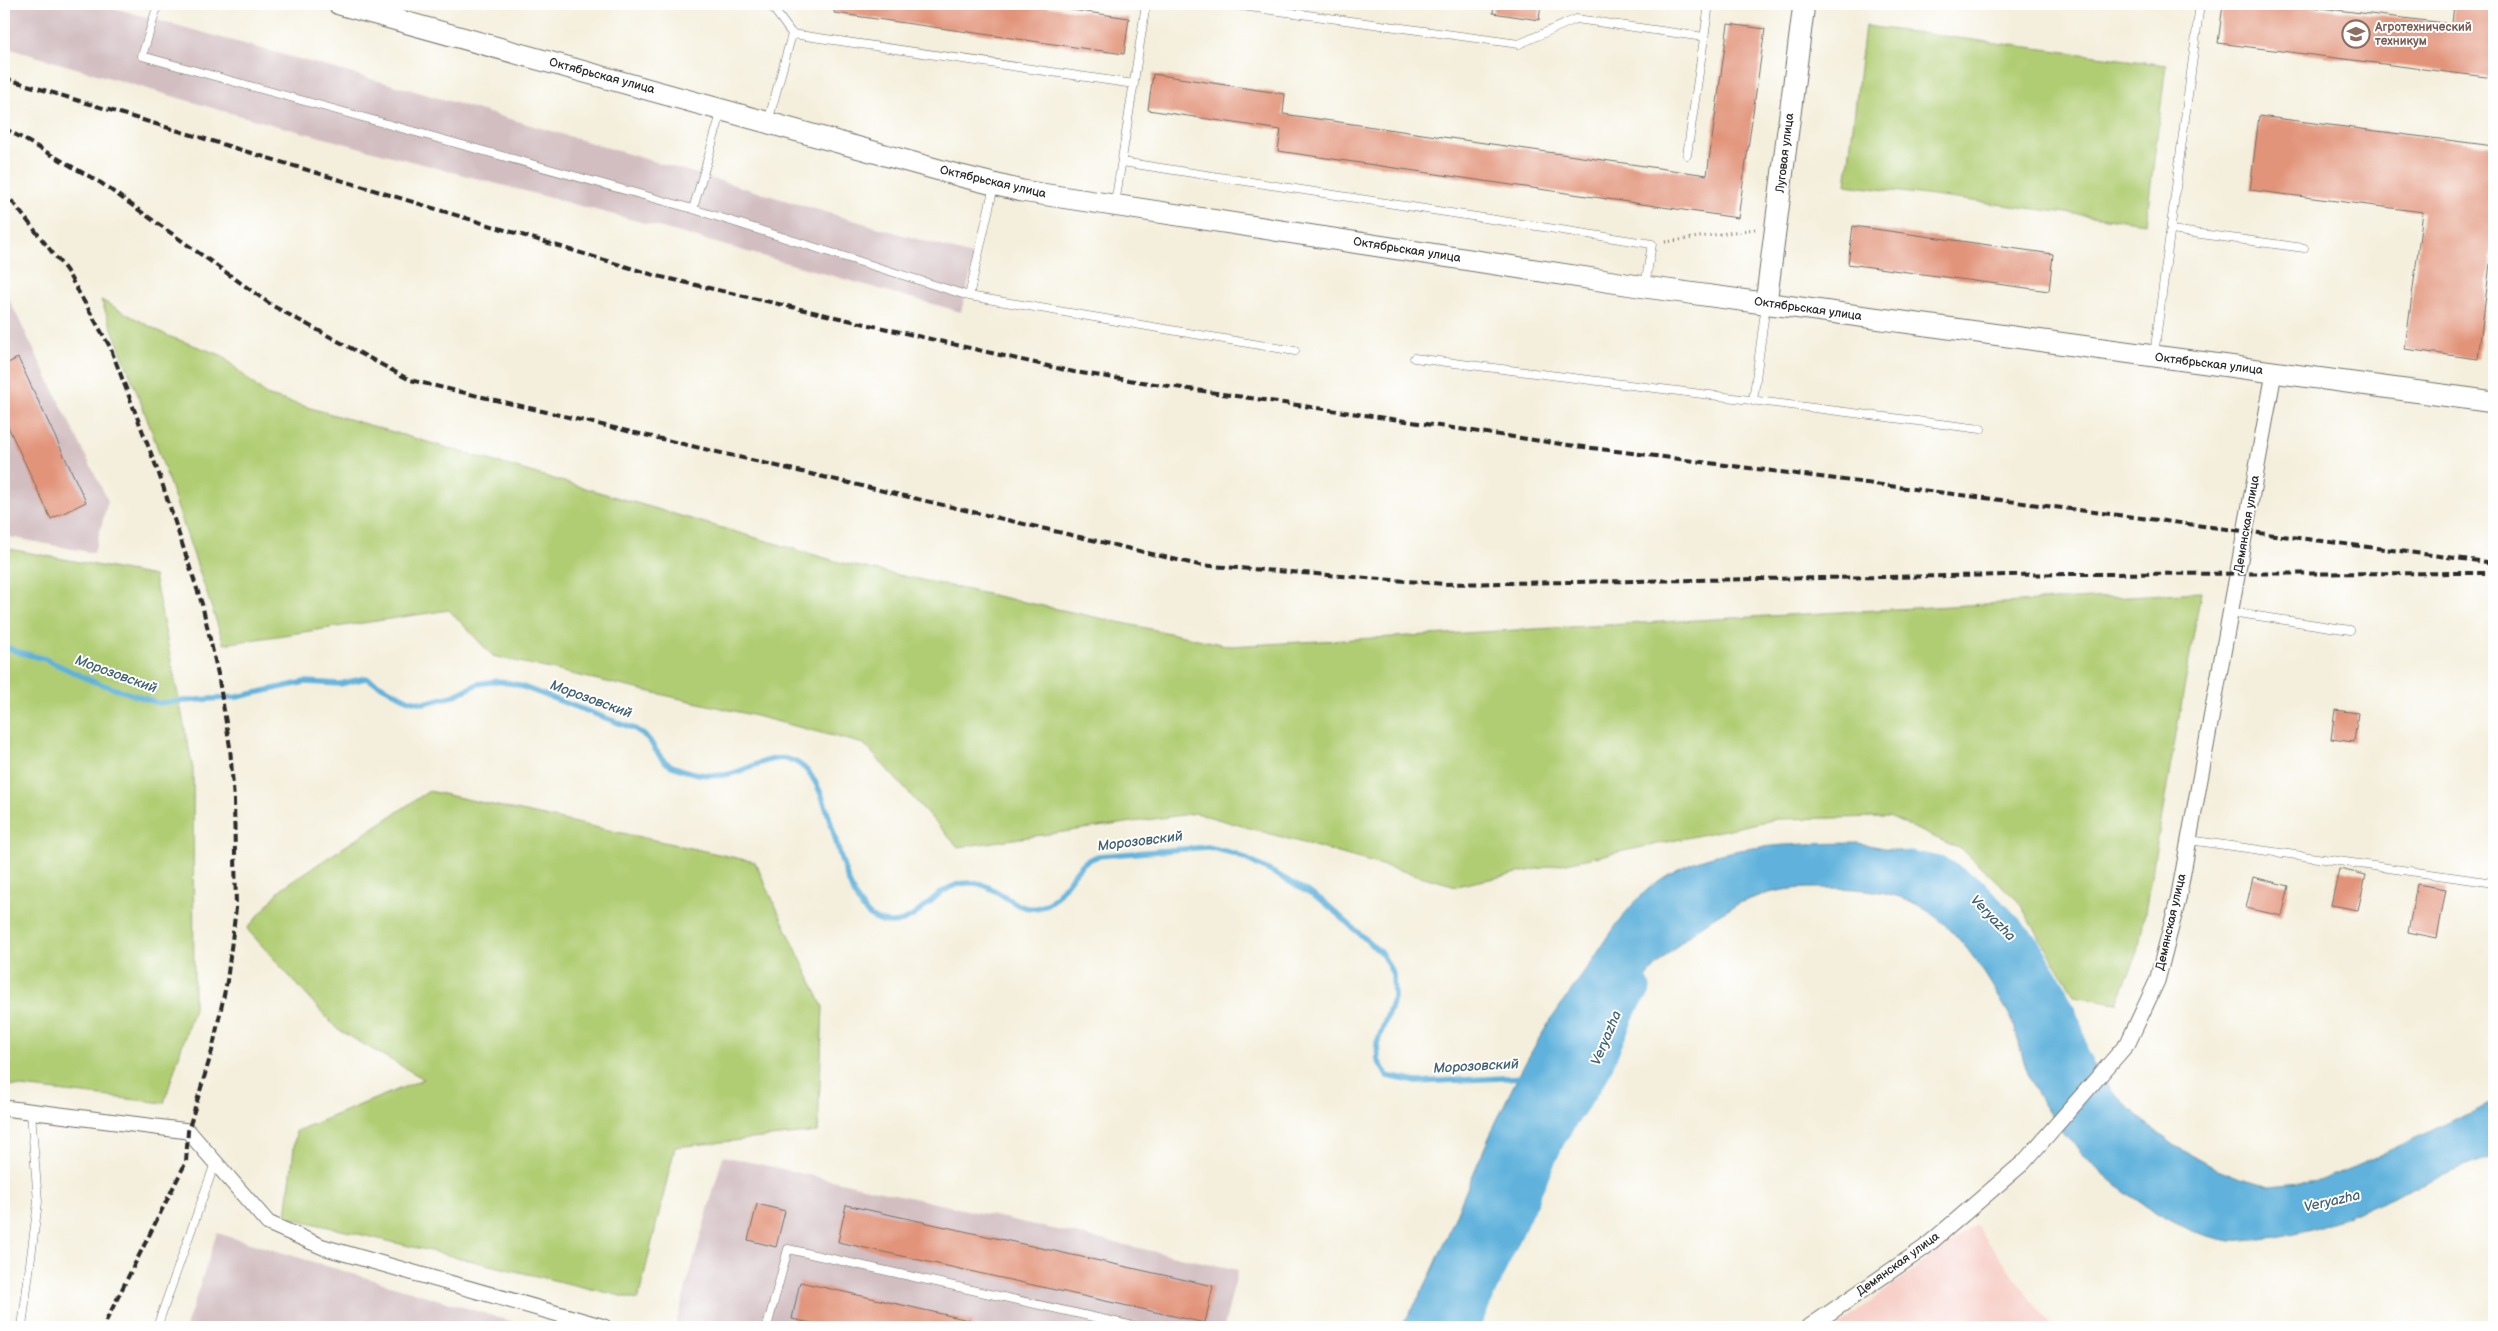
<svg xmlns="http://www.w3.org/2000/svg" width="2498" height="1331" font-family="'Balsamiq Sans',sans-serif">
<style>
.built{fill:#f7d0c9}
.industrial{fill:#d2bec1}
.green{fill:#b1cd73;stroke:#6e7c4f}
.water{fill:#61b2dc;stroke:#466e84}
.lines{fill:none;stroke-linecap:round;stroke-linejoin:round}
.stream{stroke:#61b2dc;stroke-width:5.5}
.river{stroke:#61b2dc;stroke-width:35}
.building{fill:#e2947a}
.lane-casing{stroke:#717069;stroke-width:9}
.street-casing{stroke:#717069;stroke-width:17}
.secondary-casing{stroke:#717069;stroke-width:23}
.path{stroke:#717069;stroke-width:3;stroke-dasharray:1 4;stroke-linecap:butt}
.lane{stroke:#fff;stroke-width:8}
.street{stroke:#fff;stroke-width:15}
.secondary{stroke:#fff;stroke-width:21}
.rail{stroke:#2b2b2b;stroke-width:4;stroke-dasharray:8 4;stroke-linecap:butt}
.labels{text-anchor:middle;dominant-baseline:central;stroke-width:4;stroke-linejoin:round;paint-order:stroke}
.education-label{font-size:12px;font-weight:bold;fill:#785e54;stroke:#fff;text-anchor:start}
.street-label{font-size:12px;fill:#2b2b2b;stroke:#fff}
.water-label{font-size:14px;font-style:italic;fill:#416172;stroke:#fff}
</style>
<rect width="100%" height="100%" fill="#fff"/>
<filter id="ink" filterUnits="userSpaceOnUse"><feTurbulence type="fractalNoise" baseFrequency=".02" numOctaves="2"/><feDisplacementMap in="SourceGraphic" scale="10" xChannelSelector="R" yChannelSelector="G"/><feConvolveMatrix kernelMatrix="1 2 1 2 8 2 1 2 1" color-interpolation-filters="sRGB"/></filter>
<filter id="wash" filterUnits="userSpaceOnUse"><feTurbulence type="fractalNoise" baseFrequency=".0096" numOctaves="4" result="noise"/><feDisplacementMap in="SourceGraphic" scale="20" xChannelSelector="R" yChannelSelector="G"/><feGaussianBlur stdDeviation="1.12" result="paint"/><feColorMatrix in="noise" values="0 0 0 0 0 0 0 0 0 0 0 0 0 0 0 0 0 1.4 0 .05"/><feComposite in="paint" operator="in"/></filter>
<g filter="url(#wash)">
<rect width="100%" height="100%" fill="#f4efdc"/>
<path class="built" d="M1975,1224L2052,1327H1837Z"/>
<path class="industrial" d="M4,4H99L408,89L975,256L961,312L652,225L230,113L4,47Z
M4,289L108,501L94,553L4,536Z
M723,1156L1238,1270L1224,1327H675Z
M217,1233L530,1327H186Z"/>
<path class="green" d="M1865,26L2166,65L2146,223L1846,185Z
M101,300L168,336L221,355L266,395L842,563L1230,646L2201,592L2138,952L2117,1003L2075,996L2018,901L1963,850L1889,817L1777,819L1456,886L1196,813L958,847L864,744L756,716L493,656L449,610L224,644L151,429Z
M4,548L154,576L193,769L194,1008L164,1103L4,1085Z
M429,791L755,862L823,1007L818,1132L675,1147L638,1300L286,1217L296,1131L424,1079L337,1029L247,929L282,888Z"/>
<path class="water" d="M1858,843L1905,852L1947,877L1986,913L2028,965L2052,1007L2111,1089L2147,1125L2177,1147L2213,1167L2240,1178L2271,1186L2319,1181L2352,1168L2456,1119L2494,1103V1157C2415,1180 2343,1231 2260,1239C2251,1240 2240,1242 2231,1241C2158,1231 2072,1157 2037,1094C2025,1072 2021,1049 2014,1025C2011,1016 2005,1008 2000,999C1976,957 1943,908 1893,895C1867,888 1839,888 1813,888C1740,887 1685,931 1640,985C1613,1019 1593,1059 1572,1098C1546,1147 1519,1197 1495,1248C1483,1274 1472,1302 1457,1327H1401C1434,1277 1448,1231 1472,1177C1491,1132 1511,1087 1536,1044C1552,1016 1572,990 1591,963C1621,918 1640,883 1694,862C1745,843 1804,844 1858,843Z"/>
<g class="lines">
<path class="stream" d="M4,646L18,652L45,659L92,681L158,703L237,697L305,682L340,684L366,678L409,700L424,703L453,696L478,684L496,681L515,684L635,729C640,732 646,736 650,741C656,750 661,761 672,766C687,772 707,777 724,775C749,772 774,748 799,764C842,790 833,923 891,923C918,923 931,893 956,885C996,874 1008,912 1036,908C1059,904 1068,876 1085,862C1089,859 1094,858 1098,856L1208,847L1236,854L1278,875L1323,901L1382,954L1393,974L1394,998L1377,1043L1378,1060L1387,1076L1417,1082L1525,1077
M1579,1073L1592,1071"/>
<path class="river" d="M1909,868L1938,874L1973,895L2024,949L2048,990L2066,1032L2071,1056L2076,1065
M1461,1327L1550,1133L1592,1071L1622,1002L1633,988"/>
</g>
<g id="blocks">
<path class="building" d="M835,4H1030L1129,18L1124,54L834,13Z
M1494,4H1541L1539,20L1493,13Z
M2223,4H2312V7L2452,24L2454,4H2494V78L2218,43Z
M1728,24L1765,29L1738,218L1278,151L1281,130L1148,110L1153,74L1285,94L1283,114L1707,175Z
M2259,116L2494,146V232L2478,359L2405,349L2423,212L2250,190Z
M1853,226L2053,254L2049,291L1848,264Z
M18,358L86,502L51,519L4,418V365Z
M2335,710L2358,713L2354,742L2331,739Z
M2339,869L2366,875L2358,910L2331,905Z
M2253,877L2289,886L2282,916L2246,908Z
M2417,884L2446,889L2437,938L2408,932Z
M757,1204L785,1211L776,1247L748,1240Z
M846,1205L1213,1286L1205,1323L838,1242Z
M800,1282L973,1321V1327H829L792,1319Z"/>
</g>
</g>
<g filter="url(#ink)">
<use href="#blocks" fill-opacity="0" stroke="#717069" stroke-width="1"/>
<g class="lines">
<g class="lane-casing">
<path id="lane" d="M158,4L142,56L693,209L969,296
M1227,4L1519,44L1576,19L1704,37
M792,34L1134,84
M768,122L792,34L770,4
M1687,155L1709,4
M1122,162L1652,244L1645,285
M994,186L969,296L1295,351
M1115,204L1146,4
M693,209L722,110
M2171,230L2304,248
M2154,355L2200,4
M1414,358L1981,429
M1753,401L1766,304
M2231,612L2350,630
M2189,840L2494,883
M22,1327L38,1202L31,1112
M157,1327L215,1163
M767,1327L788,1249L1138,1327"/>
</g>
<g class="street-casing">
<path id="street" d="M4,1108L188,1131L268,1223L323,1247L604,1327
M1809,1327L1924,1248L2024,1162L2128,1043L2157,981L2178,900L2274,373"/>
</g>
<g class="secondary-casing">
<path id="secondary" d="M339,4L961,176L1022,191L1645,287L2494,402
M1766,303L1804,4"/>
</g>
<path class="path" d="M1665,242L1755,229"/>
<use href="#lane" class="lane"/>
<use href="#street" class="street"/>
<use href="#secondary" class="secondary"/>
<path class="rail" d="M4,78L657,276L1074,372L1561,444L2494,563
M4,128L101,183L273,306L410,380L1199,565L1445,584L2072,574L2494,573
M4,191L66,270L110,347L159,474L202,604L218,674L230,747L234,800L236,908L227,981L212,1051L188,1131L186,1162L103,1327"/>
</g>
</g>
<defs>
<g id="university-ring" transform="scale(1.4375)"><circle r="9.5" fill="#fff" stroke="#8d6e63" stroke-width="1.5"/><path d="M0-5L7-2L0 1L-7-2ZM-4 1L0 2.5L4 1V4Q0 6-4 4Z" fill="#8d6e63"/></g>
</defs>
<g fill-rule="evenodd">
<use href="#university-ring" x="2356" y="34"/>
</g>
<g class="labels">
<g class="education-label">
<text x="2375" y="27">Агротехнический<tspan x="2375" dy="14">техникум</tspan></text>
</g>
<g class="street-label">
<text transform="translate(602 76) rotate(15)">Октябрьская улица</text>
<text transform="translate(1785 153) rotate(-83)">Луговая улица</text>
<text transform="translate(993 182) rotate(13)">Октябрьская улица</text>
<text transform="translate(1407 250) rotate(9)">Октябрьская улица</text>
<text transform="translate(1808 309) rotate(8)">Октябрьская улица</text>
<text transform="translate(2209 364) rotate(7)">Октябрьская улица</text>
<text transform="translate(2247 524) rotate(-80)">Демянская улица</text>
<text transform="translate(2171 922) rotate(-77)">Демянская улица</text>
<text transform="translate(1898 1264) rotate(-36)">Демянская улица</text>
</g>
<g class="water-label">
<text transform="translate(116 674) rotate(20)">Морозовский</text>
<text transform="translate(591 699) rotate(20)">Морозовский</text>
<text transform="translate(1140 841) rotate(-7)">Морозовский</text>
<text transform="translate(1993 918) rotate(46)">Veryazha</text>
<text transform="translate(1606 1038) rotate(-67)">Veryazha</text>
<text transform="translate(1476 1066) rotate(-3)">Морозовский</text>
<text transform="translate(2332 1201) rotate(-13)">Veryazha</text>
</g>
</g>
<rect width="2498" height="1331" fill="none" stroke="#fff" stroke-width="20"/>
</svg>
